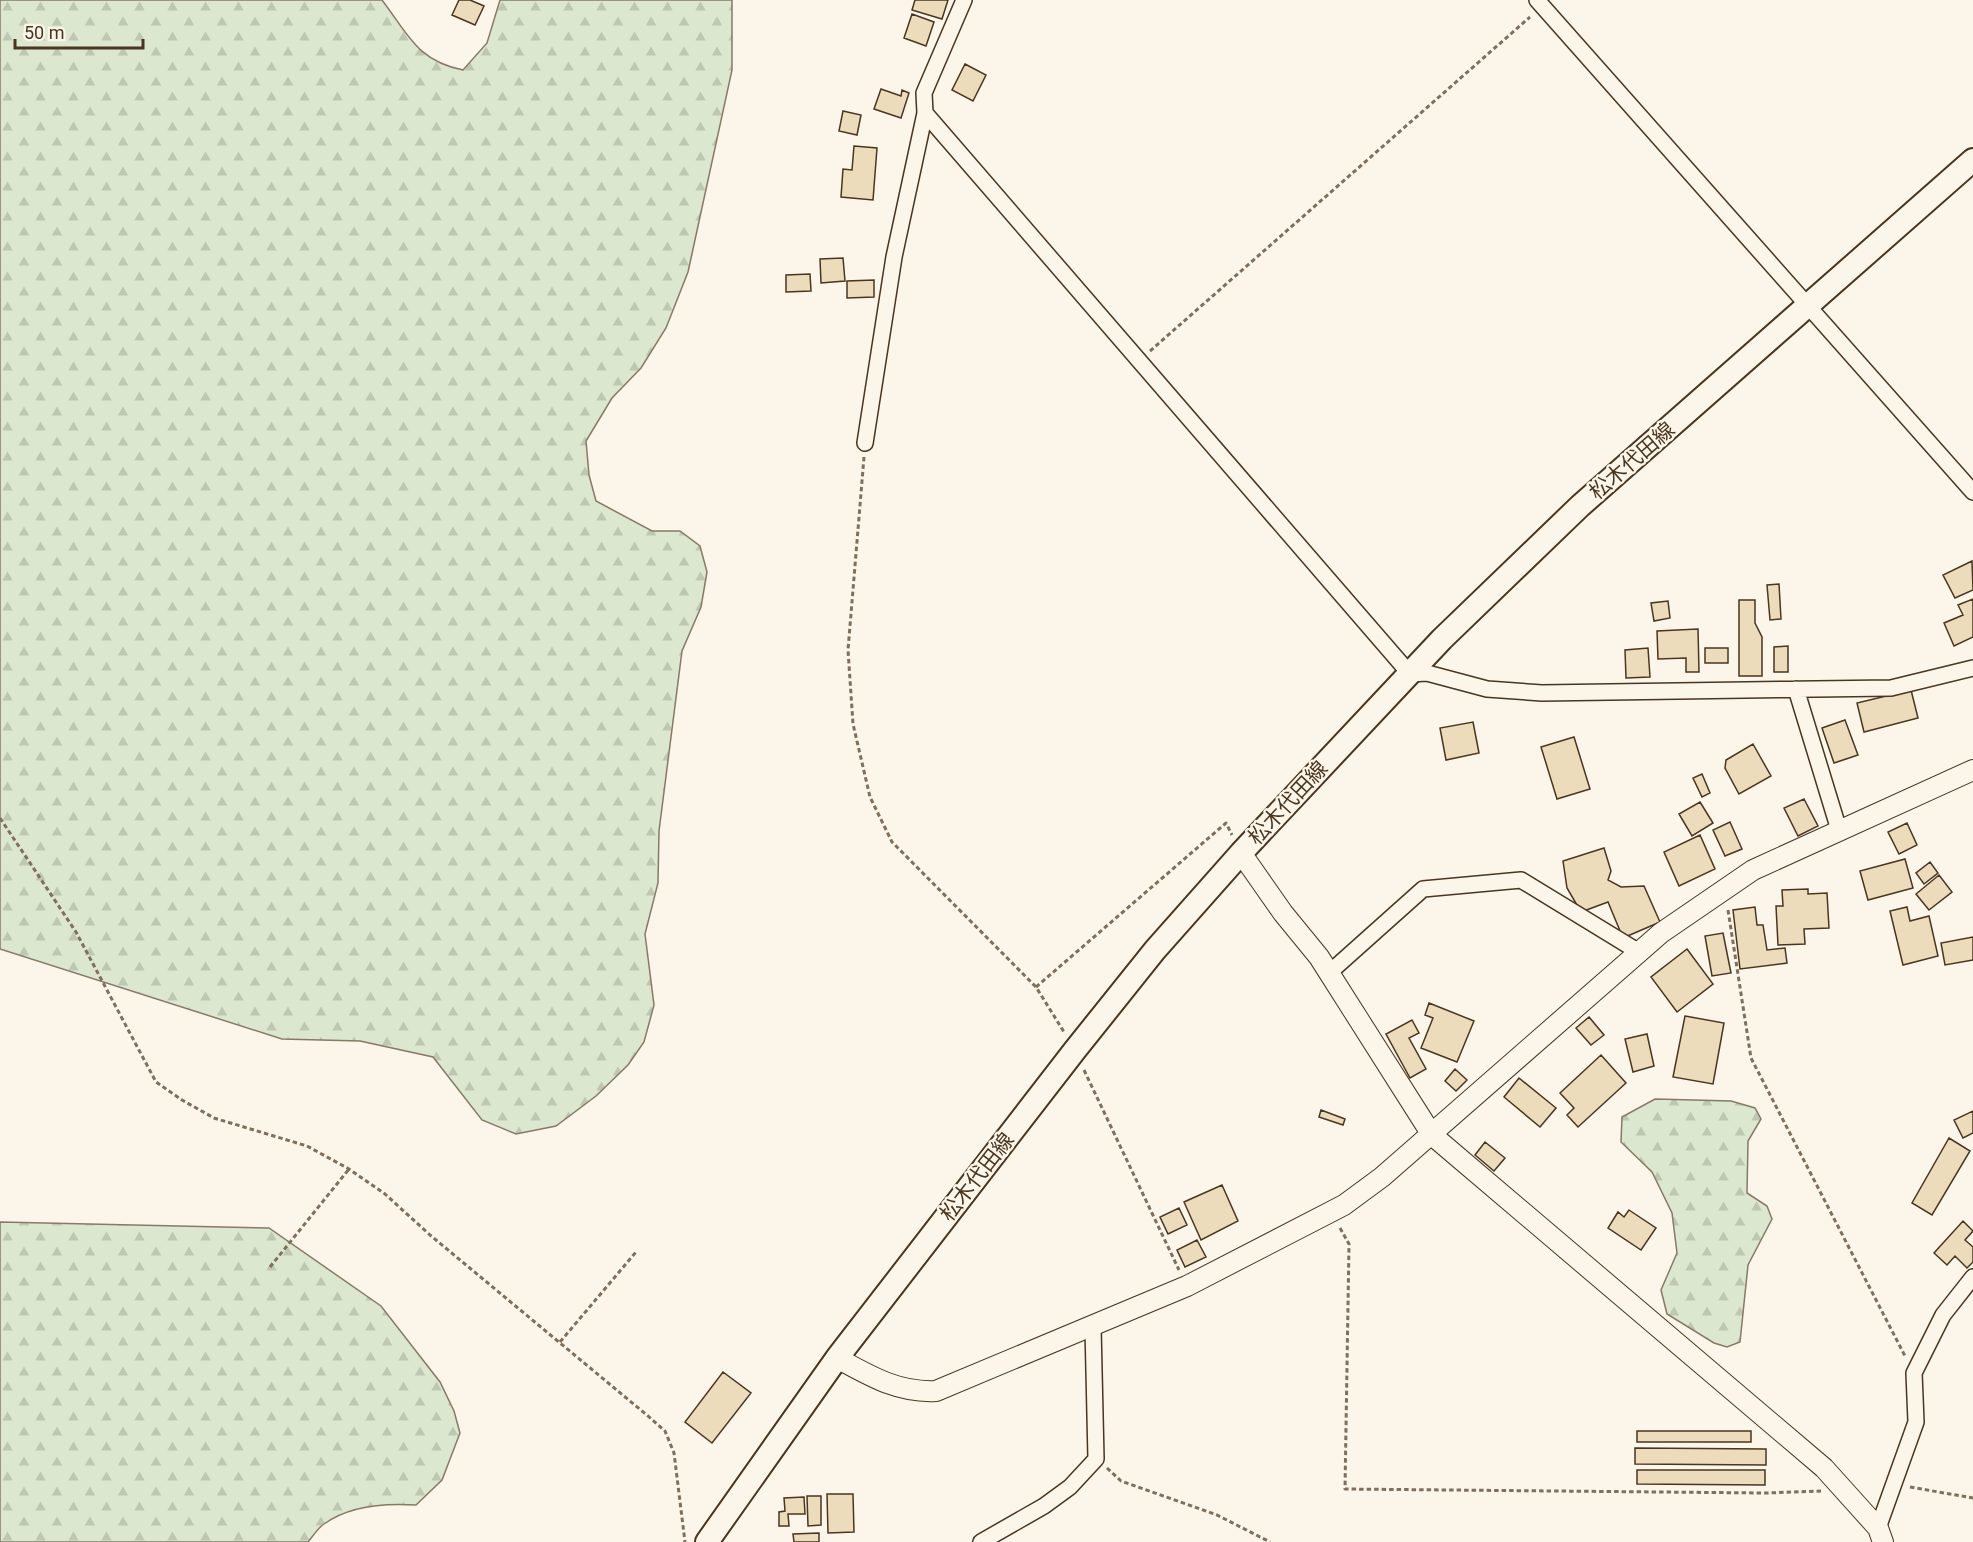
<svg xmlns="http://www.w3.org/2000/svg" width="1973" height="1542" font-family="Roboto,'Noto Sans JP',sans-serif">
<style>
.forest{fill:url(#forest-firs);stroke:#887966;stroke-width:1.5}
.building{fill:#ecdcbc;stroke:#4a3520;stroke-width:1.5}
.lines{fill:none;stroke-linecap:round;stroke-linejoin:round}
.minor-casing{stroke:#4a3520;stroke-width:18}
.tertiary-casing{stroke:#4a3520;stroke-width:22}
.secondary-casing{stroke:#4a3520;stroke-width:26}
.path{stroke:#7f6f5c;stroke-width:3;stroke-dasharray:4.5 3;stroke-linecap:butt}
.minor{stroke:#fbf6e9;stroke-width:15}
.tertiary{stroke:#fbf6e9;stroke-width:20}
.secondary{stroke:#fbf6e9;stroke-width:22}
.labels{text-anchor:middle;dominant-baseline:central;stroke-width:4.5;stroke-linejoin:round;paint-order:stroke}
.street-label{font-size:21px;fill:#4a3520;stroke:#fbf6e9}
</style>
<defs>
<pattern id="forest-firs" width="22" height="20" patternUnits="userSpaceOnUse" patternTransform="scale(1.5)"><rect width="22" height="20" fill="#dce7d0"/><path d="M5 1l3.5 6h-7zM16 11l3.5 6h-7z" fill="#bec7b2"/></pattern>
</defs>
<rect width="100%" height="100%" fill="#fbf6e9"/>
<path class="forest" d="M0,0H382C408,34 417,61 463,70L487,43L500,0H732V70L688,272L666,328L641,368L612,398L586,441L589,475L596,501L652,531H680L700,546L707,572L701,607L682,651L659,831L658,883L645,934L654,1005L644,1042L628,1065L596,1096L556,1126L516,1134L482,1120L433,1057L360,1041L282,1039L0,949Z
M1655,1099L1731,1101L1755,1108L1761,1119L1748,1141L1747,1193L1767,1206L1772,1219L1748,1265L1740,1342L1727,1347L1714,1343L1667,1314L1661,1290L1677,1253L1672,1213L1652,1172L1621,1142L1622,1117Z
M0,1222L269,1228L381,1306L440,1382L454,1411L460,1433L442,1480L416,1505C385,1503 350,1505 324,1524C318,1528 313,1536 308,1542H0Z"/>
<path class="building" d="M459,0H470L484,6L475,25L452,15Z
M915,0H948L942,19L912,10Z
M912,14L934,22L926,46L904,38Z
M965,64L986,75L973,101L952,90Z
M881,89L901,96L902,90L909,93L901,118L874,109Z
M843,111L861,115L857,135L839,131Z
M854,146L877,148L873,200L841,197L843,169L852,170Z
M843,258L845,281L821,283L820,259Z
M810,274L811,291L786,292V275Z
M874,280V297L847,298V281Z
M1972,561L1973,590L1955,598L1943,575Z
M1779,584L1781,619L1770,620L1767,585Z
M1973,599V637L1954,646L1944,623L1963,615L1958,605Z
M1739,600H1755V623L1762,637V676H1739Z
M1668,601L1670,618L1654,621L1651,603Z
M1698,629L1699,672H1686V658L1658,659L1657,631Z
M1788,646V672H1774V647Z
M1648,648L1650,677L1626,678L1625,650Z
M1705,648H1728V663H1705Z
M1911,690L1918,718L1864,732L1857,703Z
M1845,720L1858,755L1834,763L1822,728Z
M1473,722L1479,753L1446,760L1440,728Z
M1574,737L1590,789L1557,799L1541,747Z
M1753,744L1771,776L1739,794L1725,768L1726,760Z
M1702,774L1710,793L1702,797L1693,778Z
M1804,799L1818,826L1798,836L1784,808Z
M1700,802L1713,823L1692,836L1679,814Z
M1730,822L1742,849L1725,856L1713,830Z
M1907,823L1917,845L1899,854L1888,832Z
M1700,835L1715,869L1679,886L1664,852Z
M1604,848L1611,871L1608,880L1621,887L1644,886L1660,922L1623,938L1608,902L1581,912L1567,888L1563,861Z
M1905,859L1913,888L1868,900L1860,871Z
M1930,862L1938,873L1924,884L1916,873Z
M1939,875L1952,892L1929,910L1916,894Z
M1808,889V894L1827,893L1829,928L1804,929L1805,944L1778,945L1776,906H1783L1782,890Z
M1755,907L1757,925H1763L1767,950L1785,948L1787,963L1740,969L1733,910Z
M1907,907L1910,921L1929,916L1938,956L1903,965L1890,911Z
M1723,933L1731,973L1712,976L1705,936Z
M1973,937V960L1945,965L1941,943Z
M1687,949L1713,984L1677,1012L1651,977Z
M1429,1003L1474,1021L1457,1062L1421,1048L1433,1018L1425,1015Z
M1685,1016L1724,1023L1713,1084L1673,1077Z
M1589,1017L1604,1035L1591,1045L1576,1028Z
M1412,1020L1419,1033L1409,1038L1426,1069L1410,1078L1386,1034Z
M1647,1034L1654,1066L1633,1072L1625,1039Z
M1601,1055L1626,1083L1578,1127L1567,1115L1574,1108L1560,1093Z
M1455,1069L1467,1080L1456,1091L1445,1081Z
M1519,1078L1556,1108L1540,1127L1504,1097Z
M1321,1110L1345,1119L1343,1125L1319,1117Z
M1973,1111V1133L1963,1138L1954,1120Z
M1949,1138L1970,1151L1932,1215L1912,1203Z
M1485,1142L1505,1158L1494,1171L1475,1155Z
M1222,1185L1238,1221L1201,1240L1184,1202Z
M1179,1208L1187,1225L1168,1234L1160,1217Z
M1629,1210L1656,1228L1641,1250L1608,1228L1618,1212L1624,1217Z
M1963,1221L1973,1231L1965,1240L1973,1247V1262L1967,1268L1955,1256L1947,1265L1934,1253Z
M1197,1240L1206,1257L1185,1267L1177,1250Z
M723,1372L751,1393L712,1443L685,1422Z
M1637,1431H1751V1442H1637Z
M1635,1448L1766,1449V1465L1635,1464Z
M1637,1470H1765V1485L1637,1484Z
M827,1494H853L854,1532L828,1533Z
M807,1496H821V1525L808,1526Z
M804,1497L805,1514H788L789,1526H779V1512L785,1511L784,1498Z
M819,1533V1542H794L793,1534Z"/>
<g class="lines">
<g class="minor-casing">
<path id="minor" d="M1537,0L1973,492
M925,113L1410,674L1427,673L1487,689L1542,693L1891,688L1973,668
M865,443L894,257L925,113L924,93L964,0
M1796,689L1839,830
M1329,973L1423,889L1521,880L1639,952
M1878,1528L1916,1422L1914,1373L1943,1315L1973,1277
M981,1542L1044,1506L1070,1487L1096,1459L1093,1327"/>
</g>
<g class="tertiary-casing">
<path id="tertiary" d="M1241,853L1283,913L1319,957L1432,1135L1824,1468L1878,1528L1883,1542
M837,1358C870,1376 898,1393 936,1391L1187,1286L1344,1205L1382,1177L1661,933L1753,870L1973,770"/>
</g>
<g class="secondary-casing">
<path id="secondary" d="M707,1542L837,1358L1075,1050L1155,950L1241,853L1442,639L1580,506L1973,160"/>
</g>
<path class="path" d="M1150,351L1530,17
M864,457L848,650L853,724L870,797L892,842L1036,987L1064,1032
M0,818L76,932L156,1082L182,1100L214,1118L307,1146L349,1169L385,1194L430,1235L648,1416L665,1431L674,1453L685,1542
M1728,910L1751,1058L1905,1356
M1036,987L1226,823L1232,835
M1084,1070L1179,1270
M1340,1228L1349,1244L1345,1489L1766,1493L1822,1491
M270,1267L349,1169
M560,1342L636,1252
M1107,1468L1121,1481L1217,1515L1270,1542
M1910,1487L1973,1498"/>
<use href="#minor" class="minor"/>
<use href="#tertiary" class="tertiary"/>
<use href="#secondary" class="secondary"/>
</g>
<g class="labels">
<g class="street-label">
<text transform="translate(1632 461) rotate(-41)">松木代田線</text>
<text transform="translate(1288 803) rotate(-47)">松木代田線</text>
<text transform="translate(977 1177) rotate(-52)">松木代田線</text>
</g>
</g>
<path d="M15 39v9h128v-9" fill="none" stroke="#4a3520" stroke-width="3"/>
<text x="24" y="39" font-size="18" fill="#4a3520" stroke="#fbf6e9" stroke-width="4.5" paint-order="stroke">50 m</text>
</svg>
